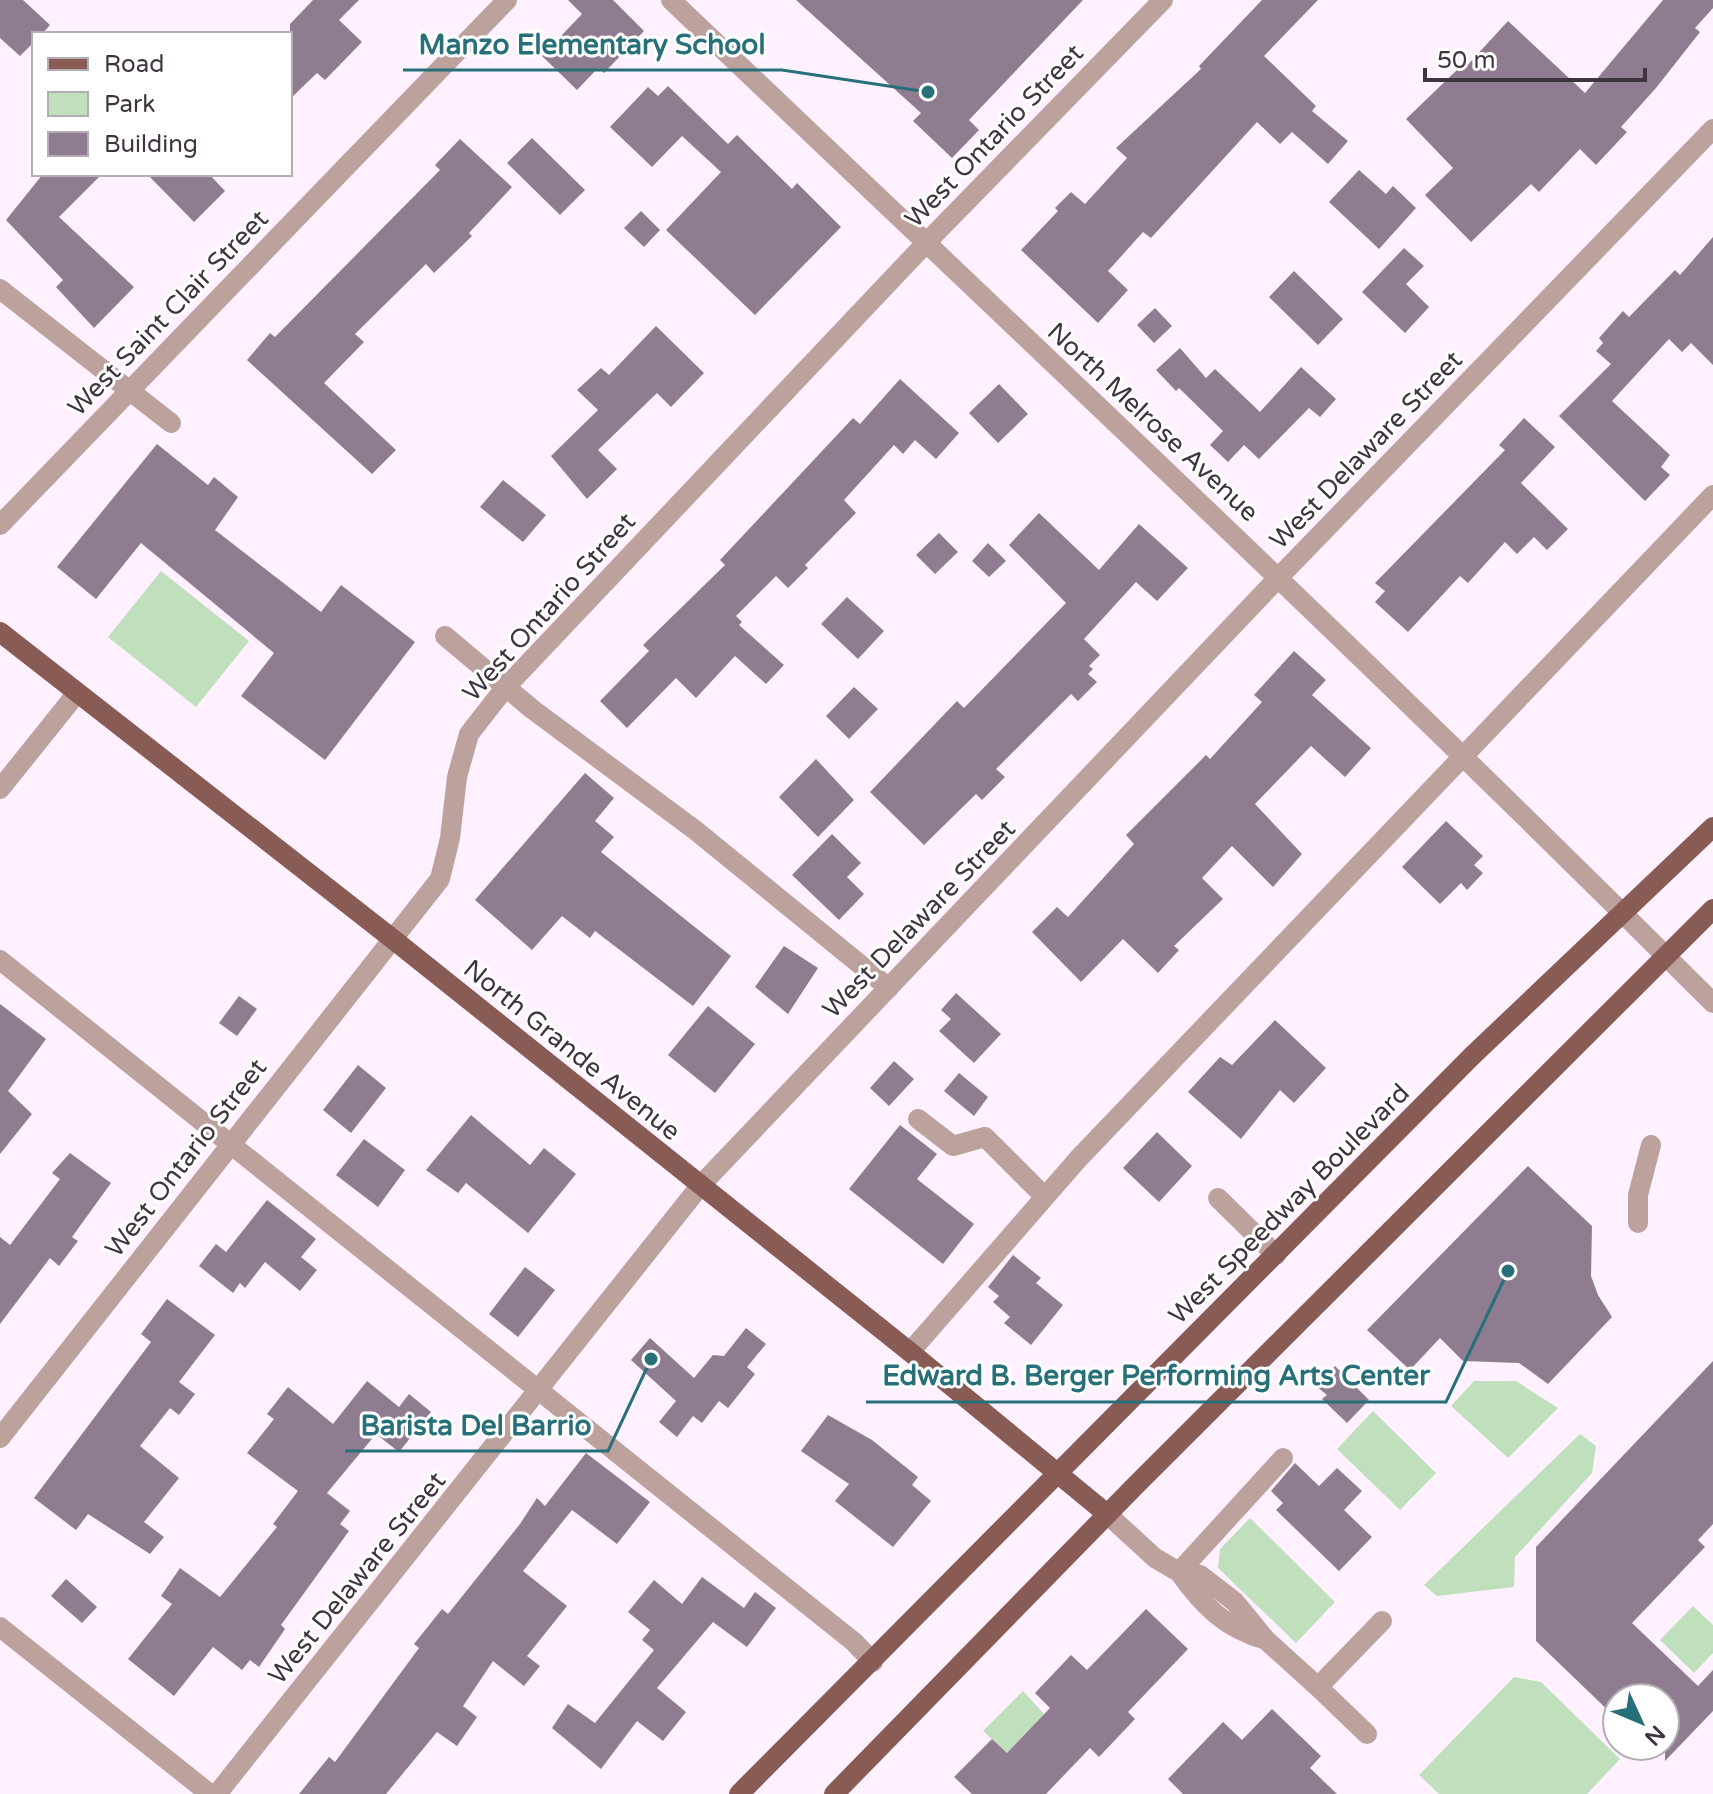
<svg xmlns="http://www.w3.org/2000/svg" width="1713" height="1794" font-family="'Varela Round',sans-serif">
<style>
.green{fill:#c0dfbc}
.building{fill:#907c91}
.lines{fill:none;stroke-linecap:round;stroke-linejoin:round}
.minor{stroke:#bca19d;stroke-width:20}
.major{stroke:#885b55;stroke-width:20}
.labels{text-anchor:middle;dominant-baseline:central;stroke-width:6;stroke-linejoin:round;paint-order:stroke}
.street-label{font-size:26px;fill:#3e353e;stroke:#fff}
.leader{fill:none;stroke:#277079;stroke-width:3}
.callout-dot{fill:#277079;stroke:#fff;stroke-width:3}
.callout-label{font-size:28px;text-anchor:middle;font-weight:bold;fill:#277079;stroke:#fff;stroke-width:6;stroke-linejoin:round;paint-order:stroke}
</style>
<rect width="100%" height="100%" fill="#fff1ff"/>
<path class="green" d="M161,571L249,641L196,707L108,637Z
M1474,1381H1516L1558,1408L1508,1458L1451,1406Z
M1373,1411L1436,1473L1400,1510L1337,1449Z
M1580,1434L1596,1446L1592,1473L1515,1557L1514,1587L1437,1596L1424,1585Z
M1250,1518L1335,1602L1296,1643L1218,1568L1220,1549Z
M1693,1606L1713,1625V1653L1694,1673L1660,1640Z
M1514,1677L1541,1682L1620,1759L1587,1794H1439L1419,1775Z
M1023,1691L1044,1714L1007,1753L983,1731Z"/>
<path class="building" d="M0,0H23L50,25L42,34H34V42L20,56L0,38Z
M313,0H359L339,20L362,42L325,80L317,73L290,99V24Z
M568,0H613L644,31L604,73L598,68L577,90L542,56L582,14Z
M796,0H1083L969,120L979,130L952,158L913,121L921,113Z
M1262,0H1318L1264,56L1316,106L1312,111L1348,141L1328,164L1292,132L1280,144L1257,122L1151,238L1143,232L1108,271L1128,290L1098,323L1021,250L1058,211L1055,208L1071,192L1085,204L1127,158L1116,148L1201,69L1199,66Z
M1663,0H1713V8L1695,28L1700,32L1656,88L1621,127L1627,132L1596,165L1580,149L1539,192L1531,184L1471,242L1425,195L1453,168L1406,119L1459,68L1462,71L1508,21L1585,93Z
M668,86L728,144L737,135L792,189L797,183L841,227L755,315L666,230L721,172L682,136L652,167L610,127L648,87L658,96Z
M532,138L585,190L560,215L507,163Z
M460,139L512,187L469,233L472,236L434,273L426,264L355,334L364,342L324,383L396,450L372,474L247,360L270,333L275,337L440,170L435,165Z
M1359,170L1386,194L1393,186L1416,208L1379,249L1329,202Z
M43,174H102L59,217L134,287L94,328L56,287L63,280L6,220Z
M147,174H209L225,191L194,222Z
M641,211L660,230L644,247L624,228Z
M1713,237V365L1691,343L1682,352L1669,339L1612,401L1670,455L1661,467L1670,475L1645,501L1559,416L1611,364L1596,351L1603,343L1599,338L1623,311L1629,317L1675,270L1680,275Z
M1404,248L1424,266L1406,284L1429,307L1405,333L1362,292Z
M1294,271L1343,319L1318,345L1269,297Z
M1155,308L1172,326L1154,343L1137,325Z
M656,326L704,373L671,407L657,393L598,450L617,469L587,499L551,456L598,410L577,390L601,368L609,375Z
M1180,348L1206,378L1215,369L1260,412L1301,367L1336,399L1320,417L1309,408L1259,459L1244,445L1228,462L1210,445L1223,431L1179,388L1176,391L1156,370Z
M900,379L959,433L936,459L915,440L903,454L894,445L844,500L856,513L805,565L808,568L788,588L776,576L736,616L742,622L739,625L784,665L766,684L735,656L696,698L676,678L627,728L600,701L649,651L643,645L725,565L720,560L853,418L860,424Z
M999,384L1028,414L998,443L969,413Z
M1524,418L1555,447L1521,483L1568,529L1547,550L1534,537L1517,554L1505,542L1468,583L1460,576L1408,632L1375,602L1385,591L1375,583L1505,450L1499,445Z
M157,444L208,485L214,477L238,497L215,530L321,612L341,585L415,642L325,760L241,696L274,653L141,543L96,599L57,567Z
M503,480L546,515L523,542L480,507Z
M1039,513L1099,570L1139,524L1188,568L1157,601L1136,582L1084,639L1100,655L1089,666L1093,669L1088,674L1097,682L1078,701L1071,694L996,769L1005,777L982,800L976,794L924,845L870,792L957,701L964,708L1066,603L1009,545Z
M939,533L958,552L935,574L916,555Z
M988,543L1006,561L989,577L972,561Z
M847,597L884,631L858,659L821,624Z
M1294,651L1326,680L1312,695L1371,748L1345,777L1311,746L1255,804L1302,854L1273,887L1232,846L1202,878L1223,899L1174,946L1179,950L1158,973L1123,939L1081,982L1032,932L1057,907L1068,917L1134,844L1126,835L1206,755L1210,759L1262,702L1254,695Z
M854,687L878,709L849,739L826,716Z
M816,759L854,800L818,837L779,797Z
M585,773L614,798L595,821L614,837L601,852L731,956L693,1006L595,931L590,938L562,916L532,950L475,900Z
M1446,821L1483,856L1474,865L1483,873L1467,890L1461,883L1440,904L1402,867Z
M832,834L861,863L847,877L864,894L839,920L792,875Z
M784,946L818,968L788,1014L755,987Z
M956,993L1001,1034L974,1063L939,1031L951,1019L941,1010Z
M239,996L257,1009L237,1036L219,1023Z
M0,1004L46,1039L8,1091L32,1114L0,1154Z
M708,1006L755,1044L715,1093L668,1055Z
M1275,1020L1326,1068L1294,1103L1280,1090L1241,1139L1188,1092L1220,1057L1232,1065Z
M894,1061L914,1079L889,1106L870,1088Z
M358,1065L386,1088L351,1133L323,1110Z
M959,1073L988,1097L974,1116L944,1091Z
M471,1115L530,1165L544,1148L576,1174L528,1233L466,1183L458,1193L426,1170Z
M900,1125L937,1154L917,1179L974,1224L943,1264L849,1189Z
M1157,1132L1192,1166L1159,1202L1123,1168Z
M364,1139L405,1170L378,1207L336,1175Z
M70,1153L111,1183L72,1237L78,1241L59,1266L50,1258L0,1324V1237L10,1245L60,1179L52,1173Z
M1528,1166L1592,1226L1591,1276L1598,1295L1612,1317L1548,1384L1519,1363L1463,1361L1440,1338L1410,1370L1367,1330Z
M267,1200L316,1239L301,1257L317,1270L300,1291L265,1262L245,1288L240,1283L233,1293L199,1266L216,1244L226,1252Z
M1013,1255L1041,1278L1036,1283L1063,1305L1031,1345L1004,1323L1010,1317L993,1302L999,1296L988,1287Z
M525,1267L555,1290L518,1337L489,1314Z
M167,1299L215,1335L179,1382L195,1394L179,1415L170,1408L140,1446L179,1478L144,1522L164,1537L150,1554L88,1514L76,1530L34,1498L151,1342L141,1334Z
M746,1328L766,1344L747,1367L755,1374L728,1408L719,1401L702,1423L693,1416L677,1437L659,1422L676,1401L631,1360L650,1338L694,1378L713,1355L724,1356Z
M1713,1361V1524L1698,1540L1705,1547L1632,1623L1698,1686L1713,1670V1711L1665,1761V1698H1617V1719L1536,1641V1547Z
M1335,1366L1369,1400L1347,1423L1322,1399L1327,1395L1316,1386Z
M367,1381L399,1407L409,1394L431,1412L399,1452L376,1434L327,1493L350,1511L340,1524L349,1531L281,1625L285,1629L259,1667L250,1660L242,1670L213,1647L174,1696L128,1659L172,1604L161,1596L180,1568L220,1597L277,1527L273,1524L298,1491L247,1453L274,1419L267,1414L288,1387L333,1424Z
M828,1415L872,1440L918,1477L912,1485L931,1501L893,1547L835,1501L849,1484L801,1451Z
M586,1453L650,1502L617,1544L572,1510L523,1571L567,1606L527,1656L540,1666L524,1686L493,1661L463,1706L477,1717L457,1746L437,1732L386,1794H299L329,1757L335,1762L419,1648L414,1644L442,1609L448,1614L520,1524L537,1498L545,1506Z
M1295,1463L1319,1486L1337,1468L1362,1491L1344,1510L1372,1537L1339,1571L1276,1510L1283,1503L1271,1491Z
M702,1577L744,1608L755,1592L776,1608L747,1647L713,1622L657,1688L686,1712L663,1741L637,1721L601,1769L552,1728L568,1704L595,1723L654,1650L642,1640L650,1630L628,1612L654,1580L682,1604Z
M66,1579L97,1607L82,1623L51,1596Z
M1146,1609L1188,1649L1128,1712L1135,1719L1099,1757L1090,1748L1046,1794H972L954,1777L992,1739L1007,1753L1050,1708L1035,1693L1071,1655L1087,1670Z
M1272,1709L1321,1756L1310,1768L1337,1794H1183L1168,1779L1223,1722L1242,1740Z"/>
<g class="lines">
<path class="minor" d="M671,0C1020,333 1372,662 1713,1003
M0,289L171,423
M0,525L507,0
M445,636L532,709L695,830L889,988
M0,789L77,693
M0,960L854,1642L873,1662
M918,1119L953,1146L985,1137L1044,1196
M1218,1198L1276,1255
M1638,1223V1195L1651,1145
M910,1352L1079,1158L1713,495
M0,1438L440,879L450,838L457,777L469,734L505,688L926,243L1163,0
M1107,1514L1155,1558L1179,1572L1200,1575L1235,1602L1266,1640C1225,1628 1203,1606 1179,1572
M1179,1572L1283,1458
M0,1627L210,1794
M1266,1640L1318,1687L1382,1621
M1318,1687L1367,1734
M217,1794L700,1186L1279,577L1713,129"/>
<path class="major" d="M0,632L394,940L910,1352L1107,1514
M739,1794L1472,1056L1713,827
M834,1794L1134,1487L1713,909"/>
</g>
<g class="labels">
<g class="street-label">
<text transform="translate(994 136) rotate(-46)">West Ontario Street</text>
<text transform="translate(168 313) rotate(-46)">West Saint Clair Street</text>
<text transform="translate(1153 422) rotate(43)">North Melrose Avenue</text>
<text transform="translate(1366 450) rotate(-46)">West Delaware Street</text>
<text transform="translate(549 607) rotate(-48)">West Ontario Street</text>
<text transform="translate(919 919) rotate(-46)">West Delaware Street</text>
<text transform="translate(572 1050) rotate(39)">North Grande Avenue</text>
<text transform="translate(186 1158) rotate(-52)">West Ontario Street</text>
<text transform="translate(1289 1204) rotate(-45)">West Speedway Boulevard</text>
<text transform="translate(357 1578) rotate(-51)">West Delaware Street</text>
</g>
</g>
<path class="leader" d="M928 92L782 70H403M1508 1271L1446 1402H866M651 1359L608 1451H345"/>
<g class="callout-dot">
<circle cx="928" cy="92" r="8"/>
<circle cx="1508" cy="1271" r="8"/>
<circle cx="651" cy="1359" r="8"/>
</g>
<g class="callout-label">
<text x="592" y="54">Manzo Elementary School</text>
<text x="1156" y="1385">Edward B. Berger Performing Arts Center</text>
<text x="476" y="1435">Barista Del Barrio</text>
</g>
<rect x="32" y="32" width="260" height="144" fill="#ffffff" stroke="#b2aeb2" stroke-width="2"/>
<rect x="48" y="58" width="40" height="12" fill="#885b55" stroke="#b2aeb2" stroke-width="2"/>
<text x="104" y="72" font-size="24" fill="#3e353e">Road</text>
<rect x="48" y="92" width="40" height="24" fill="#c0dfbc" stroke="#b2aeb2" stroke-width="2"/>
<text x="104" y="112" font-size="24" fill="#3e353e">Park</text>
<rect x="48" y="132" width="40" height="24" fill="#907c91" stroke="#b2aeb2" stroke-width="2"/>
<text x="104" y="152" font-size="24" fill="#3e353e">Building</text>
<g transform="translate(1641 1722) rotate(134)"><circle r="38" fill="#ffffff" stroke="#b2aeb2" stroke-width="2"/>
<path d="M0-6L14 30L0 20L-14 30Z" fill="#277079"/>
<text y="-12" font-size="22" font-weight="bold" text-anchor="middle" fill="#3e353e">N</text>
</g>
<path d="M1425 68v12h220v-12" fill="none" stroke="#3e353e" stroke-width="4"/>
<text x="1437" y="68" font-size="24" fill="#3e353e" stroke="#ffffff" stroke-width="6" paint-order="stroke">50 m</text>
</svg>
